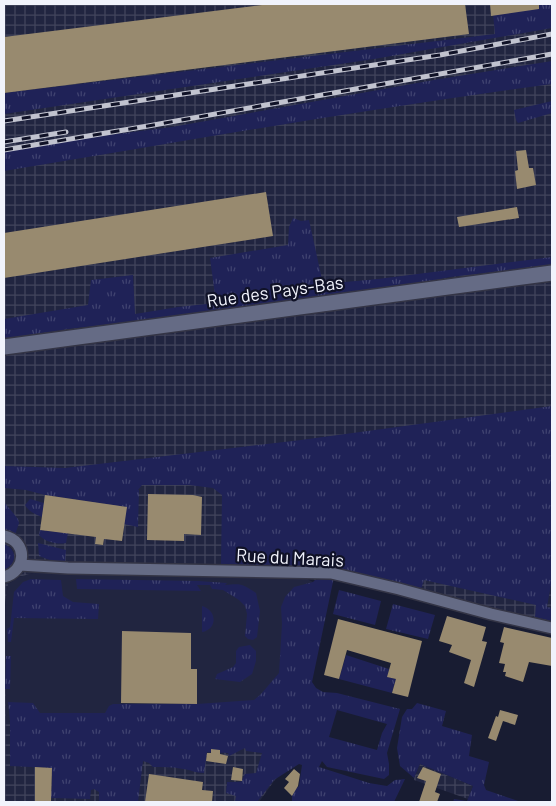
<svg xmlns="http://www.w3.org/2000/svg" width="556" height="806" font-family="Barlow,sans-serif">
<style>
.built{fill:#212540}
.industrial{fill:url(#industrial-grid)}
.grass{fill:url(#grass-tufts);fill-rule:evenodd}
.building{fill:#988a6f}
.lines{fill:none;stroke-linecap:round;stroke-linejoin:round}
.street-casing{stroke:#343546;stroke-width:14}
.secondary-casing{stroke:#343546;stroke-width:18}
.street{stroke:#656b85;stroke-width:11}
.secondary{stroke:#656b85;stroke-width:15}
.rail-casing{stroke:#c1c3cf;stroke-width:5}
.rail{stroke:#101227;stroke-width:3;stroke-dasharray:9;stroke-linecap:butt}
.labels{text-anchor:middle;dominant-baseline:central;stroke-width:4.5;stroke-linejoin:round;paint-order:stroke}
.street-label{font-size:18px;fill:#f1f3fc;stroke:#101227}
</style>
<defs>
<pattern id="industrial-grid" width="8" height="8" patternUnits="userSpaceOnUse" patternTransform="scale(1.25)"><rect width="8" height="8" fill="#212540"/><path d="M0 4h8M4 0v8" fill="none" stroke="#42455c"/></pattern>
<pattern id="grass-tufts" width="24" height="20" patternUnits="userSpaceOnUse" patternTransform="scale(1.25)"><rect width="24" height="20" fill="#1f2257"/><path d="M3 7l-1-3M5 7V3M7 7l1-3M15 17l-1-3M17 17v-4M19 17l1-3" fill="none" stroke="#404370"/></pattern>
</defs>
<rect width="100%" height="100%" fill="#181c32"/>
<path class="built" d="M70,563L222,564L305,578L313,582L295,730L6,721L5,604L8,584L19,577Z"/>
<path class="industrial" d="M4,4H552V624L334,577L315,580L222,564L70,563L19,577L8,584L5,604L6,721L295,730L287,763L259,802H4Z
M420,764L473,786L468,799L414,780V778Z"/>
<path class="grass" d="M492,4H552V28L374,59L4,114V93L495,34Z
M552,61V84C369,108 186,141 4,171V150L46,143L172,127L434,80Z
M552,101V113L518,123L516,120L514,110Z
M293,218L301,221L309,220L323,284L378,279L552,257V265L450,277L427,282L330,297L213,313L68,329L4,339V319L88,305L91,280L133,275L135,314L178,307L216,303L210,258L288,245L289,227Z
M552,406V579L547,607L552,608V621L535,617L536,605L424,580L421,589L262,567L221,564L222,495L213,488L189,485H142L138,490H139L138,527L124,524L126,507L45,495L26,490L4,488V466L65,468L301,440Z
M30,499L44,503L42,517C35,514 29,512 25,505Z
M4,502L18,519L19,523L15,535L4,533Z
M40,530L68,533L66,543C58,545 45,542 39,535Z
M38,543L66,550L65,563L60,564L39,556Z
M4,544C18,550 17,564 4,570Z
M334,577L312,682L316,688L323,692L337,693L400,709L387,753L389,764V775L384,779L327,767L322,761L319,767L369,783L387,786L395,780L405,779L394,802H292V792L299,786L302,765L299,764L274,780L257,802H235L236,796L226,793L227,782H241L245,774L256,773L262,753L246,751L245,748L229,756L228,753L207,752L204,773C195,773 192,770 183,769C173,767 163,767 153,767L149,763L143,761L138,802H99V792L94,789L91,790L90,799L51,798L52,768L10,766V721L8,702L33,703L40,713H105L109,706L113,704H197L254,700L261,694L279,673L282,624L281,607L285,597L294,587L313,582L315,580ZM337,710L387,724L382,733L377,750L329,737Z
M31,579L61,580L63,596L73,602L99,604L98,619L14,618L11,642H8L7,629L10,627L14,592L23,582Z
M76,579L198,581L227,583L225,585C241,583 243,584 256,593L260,611L257,637L253,640L248,639L245,636L247,614L245,606L239,600L223,590L212,589L210,585H197L201,591L77,589Z
M339,590L381,601L375,625L333,614Z
M393,604L435,615L428,639L386,629Z
M202,606C217,610 218,629 202,632Z
M250,645L256,651V661L252,674L240,682L215,679L217,674L233,667L236,663V651L239,647Z
M346,655L389,669L388,677L396,679L392,693L339,679Z
M6,656H11L10,689H5Z
M417,703L446,711L442,726L472,735L469,756L489,762L484,785L486,790L521,802H471L467,801V802H453L454,799L467,801L473,786L420,764L414,778L400,766L397,748L402,717L407,709H412Z"/>
<path class="building" d="M270,4H465L469,34L4,93V37Z
M490,4H539V9L491,16Z
M526,150L529,168H533L536,185L517,189L515,171L518,170L516,151Z
M266,192L273,236L4,278V233Z
M517,207L519,218L459,227L457,217Z
M148,494L193,495L202,497L201,535L184,534V541L147,540Z
M45,495L127,507L122,541L104,539L103,545L95,544L96,537L40,530Z
M447,616L486,627L482,641L487,642L474,687L464,683L471,660L449,652L452,645L439,641Z
M338,619L422,641L408,697L392,693L396,679L387,677L391,663L347,650L339,679L324,675Z
M504,627L552,638V666L529,662L523,682L505,676L506,672H503L505,664L499,663L504,643L500,642Z
M122,631L191,633V669H197V704L121,703Z
M500,710L518,715L515,725L503,721L496,741L488,738L496,716L498,717Z
M211,749L220,750V754L228,756L226,764L206,761L207,753H211Z
M35,767L52,768L51,802H35Z
M233,767L243,769L242,781L231,780Z
M423,767L441,774L435,792L440,794L437,802H419L426,781L417,778Z
M294,769L300,774L298,786L292,796L284,788L289,782L285,779Z
M149,774L203,782L202,790L213,791L212,802H145Z"/>
<g class="lines">
<g class="street-casing">
<path id="street" d="M4,536C28,541 27,571 4,577
M20,565L68,568L331,573L399,589L491,614L552,628"/>
</g>
<g class="secondary-casing">
<path id="secondary" d="M4,347L552,273"/>
</g>
<use href="#street" class="street"/>
<use href="#secondary" class="secondary"/>
<g class="rail-casing">
<path id="rail" d="M4,121L440,55L552,34
M4,142L66,132
M4,150L148,126L552,54"/>
</g>
<use href="#rail" class="rail"/>
</g>
<g class="labels">
<g class="street-label">
<text transform="translate(275 291) rotate(-8)">Rue des Pays-Bas</text>
<text transform="translate(290 557) rotate(3)">Rue du Marais</text>
</g>
</g>
<rect width="556" height="806" fill="none" stroke="#f1f3fc" stroke-width="10"/>
</svg>
